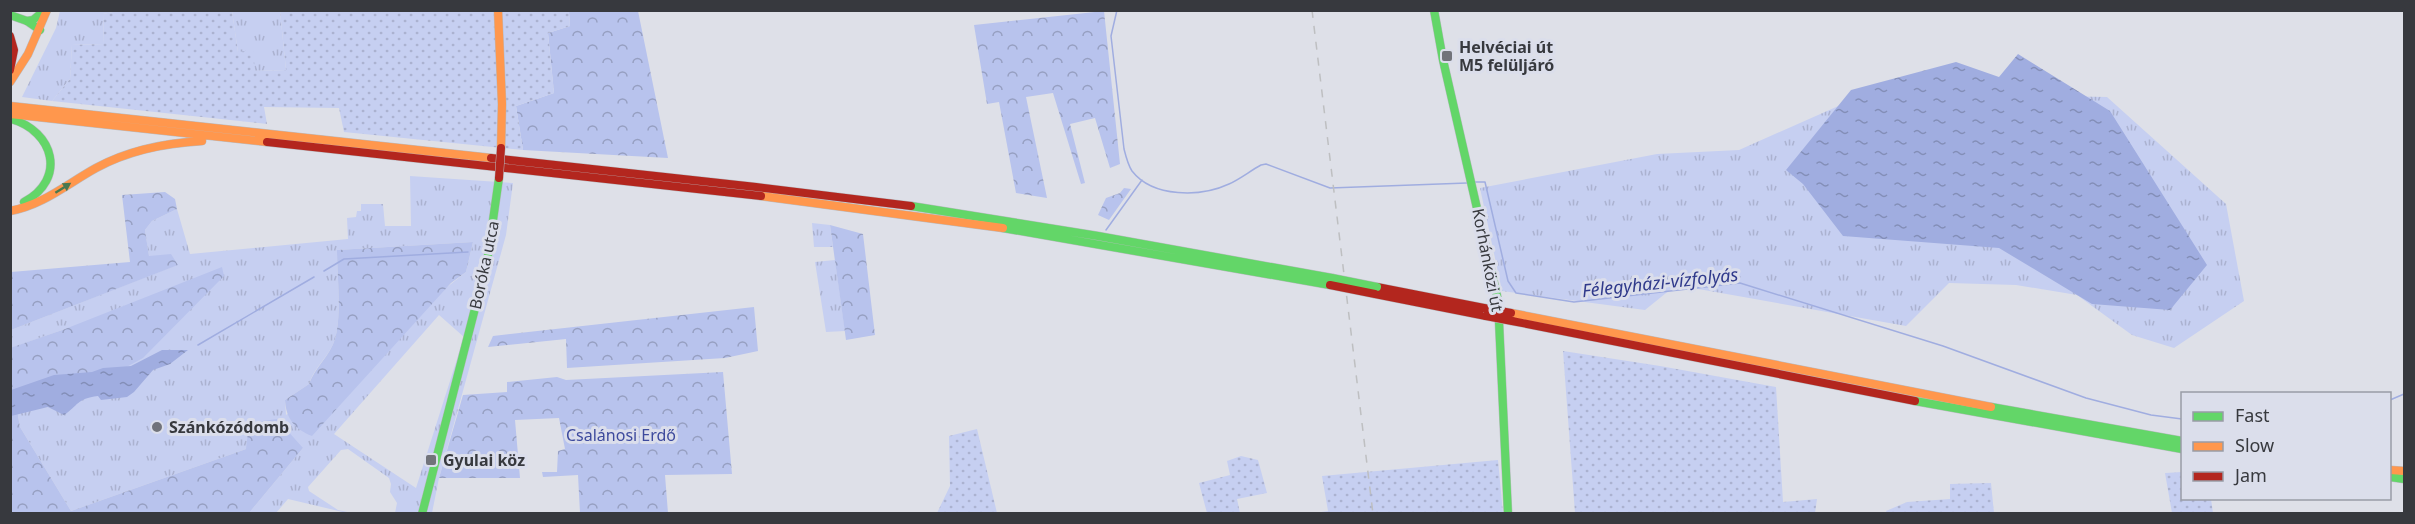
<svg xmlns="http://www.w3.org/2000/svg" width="2415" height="524" font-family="'Noto Sans',sans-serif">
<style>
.grass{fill:url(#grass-tufts);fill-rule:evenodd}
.forest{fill:url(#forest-crowns)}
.park{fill:url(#park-dots)}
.water{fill:url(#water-ripples)}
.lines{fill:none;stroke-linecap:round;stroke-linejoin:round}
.stream{stroke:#a0ade0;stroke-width:1.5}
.fast-casing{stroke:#b9bbc0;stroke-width:9}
.slow-casing{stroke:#b9bbc0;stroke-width:9}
.jam-casing{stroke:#b9bbc0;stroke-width:9}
.fast{stroke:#63d668;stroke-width:8}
.slow{stroke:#ff974d;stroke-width:8}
.jam{stroke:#b3261e;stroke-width:8}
.rail{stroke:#bebfc1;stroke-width:1.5;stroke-dasharray:8 8;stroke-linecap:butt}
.fast-bridge-casing{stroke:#b9bbc0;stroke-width:9;stroke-linecap:butt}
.jam-bridge-casing{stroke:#b9bbc0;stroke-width:9;stroke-linecap:butt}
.fast-bridge{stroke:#63d668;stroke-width:8}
.jam-bridge{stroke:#b3261e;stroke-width:8}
.oneway{fill:#49784f}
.poi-dot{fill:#71737a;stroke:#dbdeeb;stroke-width:2}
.labels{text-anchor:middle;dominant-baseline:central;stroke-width:6;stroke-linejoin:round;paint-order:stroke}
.poi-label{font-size:16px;font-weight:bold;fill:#37393e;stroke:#dbdeeb;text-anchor:start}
.street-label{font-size:16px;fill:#37393e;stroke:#dbdeeb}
.park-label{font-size:16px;fill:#3d4a9d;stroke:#dbdeeb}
.water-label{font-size:18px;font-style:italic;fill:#303a8b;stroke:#dbdeeb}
</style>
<defs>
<pattern id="grass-tufts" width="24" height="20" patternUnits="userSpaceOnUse" patternTransform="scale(1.5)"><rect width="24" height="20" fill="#c6cff1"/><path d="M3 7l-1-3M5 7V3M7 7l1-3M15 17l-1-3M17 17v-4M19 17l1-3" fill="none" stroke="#abb2d0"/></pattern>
<pattern id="forest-crowns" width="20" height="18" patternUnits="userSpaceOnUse" patternTransform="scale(1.5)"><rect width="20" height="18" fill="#b8c3ed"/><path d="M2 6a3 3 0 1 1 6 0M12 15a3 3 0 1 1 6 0" fill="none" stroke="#969fc1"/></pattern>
<pattern id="park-dots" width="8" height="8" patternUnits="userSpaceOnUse" patternTransform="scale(1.5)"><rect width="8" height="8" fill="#c6cff1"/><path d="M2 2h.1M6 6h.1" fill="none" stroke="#abb2d0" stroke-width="1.8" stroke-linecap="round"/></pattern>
<pattern id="water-ripples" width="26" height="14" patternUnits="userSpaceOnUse" patternTransform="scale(1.5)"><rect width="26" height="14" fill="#a0ade0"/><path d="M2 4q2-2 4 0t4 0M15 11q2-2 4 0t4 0" fill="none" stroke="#838eb7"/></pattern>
</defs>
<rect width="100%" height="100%" fill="#dee0e8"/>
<path class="grass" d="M60,11H118L103,14L104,44L72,45L70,79L52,101L22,97L56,28Z
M232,11H280L286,70L255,71L238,52Z
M1870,92L2107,97L2226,204L2244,301L2174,348L2132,335L2077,295L2016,285L1949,283L1906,326L1676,285L1645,310L1502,291L1480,188L1657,154L1739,150Z
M410,176L513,183L506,235L439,478L432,513H395L397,503L390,492L391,484L389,478L348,449L341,450L308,487L309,491L338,510L352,513H347L288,499L276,513H249L303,448L246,449L71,511L20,427L17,410L70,405L121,370L65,329L11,348V330L177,265L149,257L145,230L152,221L177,209L190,254L348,239L347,218L356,217L357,211H361V204H383L385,226H411ZM473,242L466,272L286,415L285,400L309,384C314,367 330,356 335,339C342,314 337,276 337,250ZM439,315L464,337L416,488L334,434Z
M812,223L830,225L833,247H814Z
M835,260L845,331L826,332L815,262Z"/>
<path class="forest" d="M569,11H638L668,158L523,150L516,106L554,93L548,33L570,26Z
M1104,11L1120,164L1110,168L1095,118L1070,124L1085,183L1081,184L1053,93L1026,97L1047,198L1016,193L999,102L987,104L974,25Z
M1124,188L1131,189L1109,220L1098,215L1106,198L1120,193Z
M165,192L175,199L177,209L152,221L145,230L149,256L171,254L178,265L11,330V272L130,262L122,195Z
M830,225L863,234L875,335L846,340Z
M473,242L466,272L451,283L312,436C294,429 286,418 285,400L309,384C315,367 330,356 335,339C342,314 337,276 337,250Z
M222,267L224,276L143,358L121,370L17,410L20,427L71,511L246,449L249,423L277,419L303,448L249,513H11L10,348L65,329Z
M754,307L758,351L725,358L567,368L566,339L488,347L493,336Z
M723,372L732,474L665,475L668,513H580L578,475L543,477L542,472H557L558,451L565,449L559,418L515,420L520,478H439L463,395L507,392V382L557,377L566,380Z"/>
<path class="park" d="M118,11H232L238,52L253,50L255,71L286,70L280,11H569L570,26L548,33L554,93L516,106L523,150L344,132L339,108L264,107L267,124L52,101L70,79L72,45L104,44L103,14Z
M1563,351L1660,366L1776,387L1783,502L1817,499L1815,513H1575Z
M977,429L997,513H937L950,486L949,436Z
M1241,456L1258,460L1267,493L1237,499L1240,513H1207L1199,483L1230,475L1227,461Z
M1498,460L1503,513H1315L1328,511L1322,476Z
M2182,472V498L2211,499L2213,513H2172L2165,473Z
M1991,483L1994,513H1887L1886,511L1907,502L1950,499V484Z"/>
<path class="water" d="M2018,54L2110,111L2207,265L2170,310L2092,304L1999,248L1843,236L1803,184L1786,170L1851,90L1956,62L1999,77Z
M162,350H188L170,364L153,370L134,392L127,397L101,400L98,396C76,399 79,405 64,415L48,407L11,416V390L54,375L92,372L103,368L131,366Z"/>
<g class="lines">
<path class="stream" d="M1117,10L1111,36L1124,149C1126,157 1128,165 1132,171C1153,198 1201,197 1229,184C1240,179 1250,171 1261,165L1266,164L1330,188L1467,183
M1474,182H1485L1508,281L1516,293L1574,302L1740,283L1943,346L2086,398L2151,415L2182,419
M1106,230L1142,180
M324,271L344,259L468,252
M198,345L314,277
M2390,400L2404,394"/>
<g class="fast-casing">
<path id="fast" d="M1434,10L1443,60L1498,300L1508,514
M10,15L27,21L40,30
M27,21L33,20L45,10
M11,119C54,131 67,179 24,202
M911,206L1098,236L1332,278
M1003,228L1330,285
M1915,401L2182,449
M1991,407L2182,441
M2390,477L2404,479
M422,514L487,262L499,178"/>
</g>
<g class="slow-casing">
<path id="slow" d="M498,10L502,104L501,148
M10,82L28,54L47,10
M10,106L491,158
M10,114L267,142
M761,196L1003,228
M10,211C43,205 67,184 96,168C129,150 165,143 202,141
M1511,313L1991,407
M2390,470L2404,471"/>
</g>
<g class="jam-casing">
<path id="jam" d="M10,36L14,50L10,70
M267,142L761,196
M491,158L756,187L911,206
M1377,287L1484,308
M1375,294L1486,316
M1512,321L1915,401"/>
</g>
<use href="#fast" class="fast"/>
<use href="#slow" class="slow"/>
<use href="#jam" class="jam"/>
<path class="rail" d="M1312,10L1373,514"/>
<g class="fast-bridge-casing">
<path id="fast-bridge" d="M1332,278L1377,287"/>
</g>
<g class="jam-bridge-casing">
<path id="jam-bridge" d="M499,178L501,148
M1330,285L1375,294
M1484,308L1511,313
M1486,316L1512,321"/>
</g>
<use href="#fast-bridge" class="fast-bridge"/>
<use href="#jam-bridge" class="jam-bridge"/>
</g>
<defs><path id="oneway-solid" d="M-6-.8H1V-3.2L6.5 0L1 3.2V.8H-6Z" transform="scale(1.5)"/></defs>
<use class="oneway" href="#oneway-solid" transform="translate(63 188) rotate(-32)"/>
<g class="poi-dot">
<rect x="1441" y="50" width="12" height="12" rx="3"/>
<circle cx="157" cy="427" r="6"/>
<rect x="425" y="454" width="12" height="12" rx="3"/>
</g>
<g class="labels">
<g class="poi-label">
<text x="1459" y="47">Helvéciai út<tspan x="1459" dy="18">M5 felüljáró</tspan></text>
<text x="169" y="427">Szánkózódomb</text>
<text x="443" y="460">Gyulai köz</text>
</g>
<g class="street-label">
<text transform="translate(1488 260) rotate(79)">Korhánközi út</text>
<text transform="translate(484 265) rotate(-78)">Boróka utca</text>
</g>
<g class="park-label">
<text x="621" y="435">Csalánosi Erdő</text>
</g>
<g class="water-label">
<text transform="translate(1660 282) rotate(-6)">Félegyházi-vízfolyás</text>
</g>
</g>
<rect width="2415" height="524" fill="none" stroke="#37393e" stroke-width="24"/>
<rect x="2181" y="392" width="210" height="108" fill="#dbdeeb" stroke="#999ca6" stroke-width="1.5"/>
<rect x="2193" y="412" width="30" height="9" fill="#63d668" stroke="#999ca6" stroke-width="1.5"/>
<text x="2235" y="422" font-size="18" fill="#37393e">Fast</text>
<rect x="2193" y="442" width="30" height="9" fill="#ff974d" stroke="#999ca6" stroke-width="1.5"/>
<text x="2235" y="452" font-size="18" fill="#37393e">Slow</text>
<rect x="2193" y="472" width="30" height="9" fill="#b3261e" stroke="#999ca6" stroke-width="1.5"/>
<text x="2235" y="482" font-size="18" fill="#37393e">Jam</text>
</svg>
